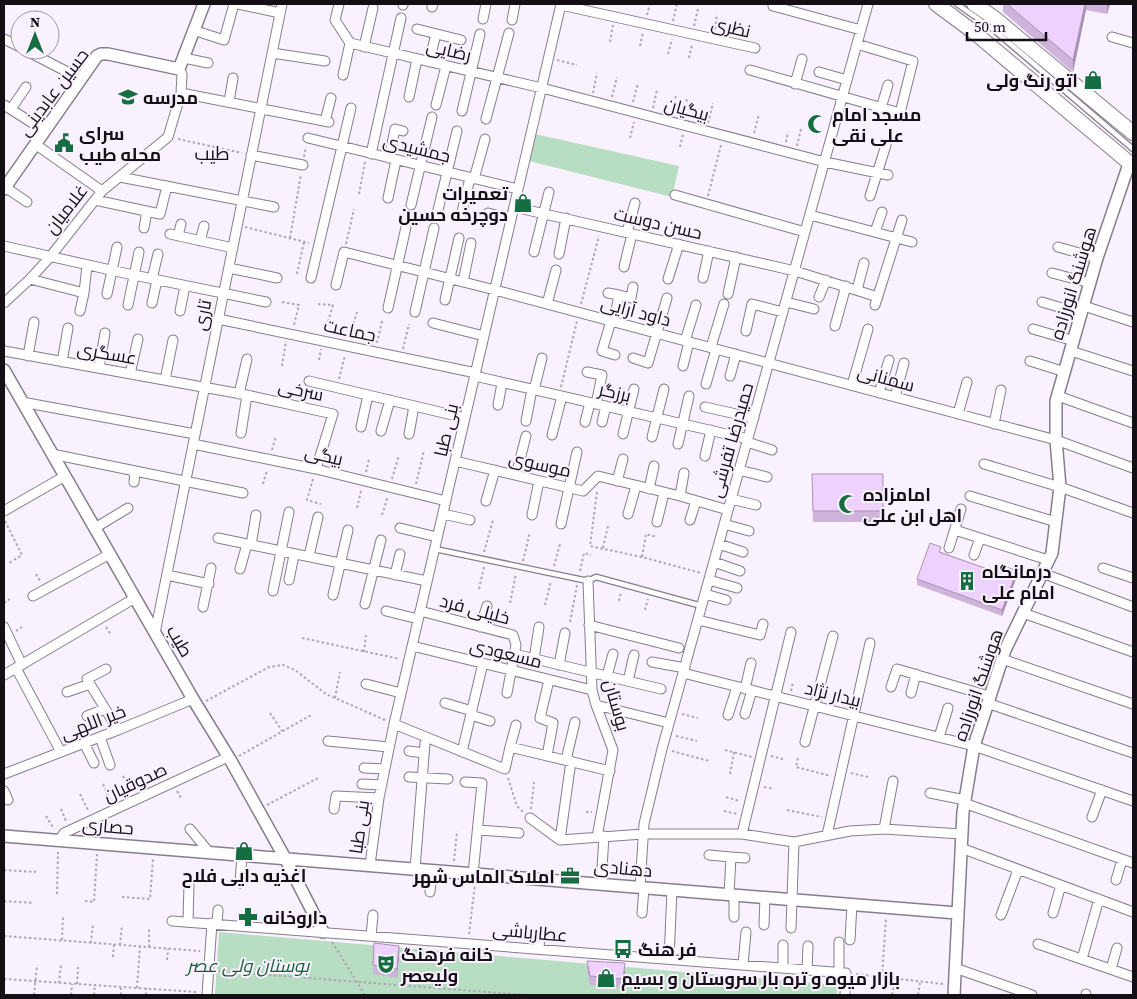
<svg xmlns="http://www.w3.org/2000/svg" width="1137" height="999" font-family="'Source Serif 4',Cairo,serif">
<style>
.green{fill:#b7ddc3}
.lines{fill:none;stroke-linecap:round;stroke-linejoin:round}
.lane-casing{stroke:#877d8c;stroke-width:7}
.street-casing{stroke:#877d8c;stroke-width:11}
.secondary-casing{stroke:#877d8c;stroke-width:14}
.primary-casing{stroke:#877d8c;stroke-width:16}
.path{stroke:#aea7b1;stroke-width:2;stroke-dasharray:2.5 2.5;stroke-linecap:butt}
.lane{stroke:#fff;stroke-width:4.5}
.street{stroke:#fff;stroke-width:9}
.secondary{stroke:#fff;stroke-width:11}
.primary{stroke:#fff;stroke-width:14}
.wall{fill:#ceb4da}
.shaded-wall{fill:#a792b2}
.building{fill:#efd1fe;stroke:#a792b2}
.labels{text-anchor:middle;dominant-baseline:central;stroke-width:4;stroke-linejoin:round;paint-order:stroke}
.street-label{font-size:18px;fill:#130f14;stroke:#faf1fe}
.poi-label{font-size:18px;font-weight:bold;fill:#130f14;stroke:#faf1fe;text-anchor:start}
.park-label{font-size:18px;font-style:italic;fill:#185d38;stroke:#faf1fe}
.neighbourhood-label{font-size:19px;fill:#130f14;stroke:#faf1fe}
</style>
<rect width="100%" height="100%" fill="#faf1fe"/>
<path class="green" d="M535,134L679,166L672,197L529,161Z
M219,932L837,985V995H215Z"/>
<g class="lines">
<g class="lane-casing">
<path id="lane" d="M957,4L994,30L1133,149
M435,549L588,581L596,577L702,606"/>
</g>
<g class="street-casing">
<path id="street" d="M238,4L280,13
M339,4L335,20L350,43
M403,5V4
M561,5L755,48
M773,6L861,30
M432,7L433,4
M483,19L486,4
M512,20L515,4
M417,29L461,40
M193,30L224,40L234,4
M1112,37L1133,43
M4,39L20,47
M350,43L542,88L825,162L888,175
M364,47L373,8
M25,50L81,79
M272,53L325,61
M184,58L208,63
M429,62L436,34
M750,70L900,113L913,61L857,44
M819,72L847,80
M343,75L350,43
M795,84L802,59
M181,93L329,122
M409,97L417,59
M229,102L233,78
M4,105L45,131
M436,105L446,66
M881,108L888,85
M11,109L26,87
M462,111L480,34
M486,119L509,33
M325,121L331,98
M308,138L518,189
M35,144L102,191
M371,154L401,18
M251,155L303,165
M389,158L395,129L403,131
M120,177L274,207
M474,179L485,139
M5,187L27,202
M675,195L805,232
M870,196L886,145
M388,198L396,160
M95,200L160,214L167,186
M411,205L432,117
M514,207L795,271L878,297
M438,210L457,131
M488,213L511,219
M810,215L912,242
M461,216L470,178
M144,228L147,211
M627,232L635,203
M875,232L882,212
M170,234L233,248
M178,236L181,224
M200,241L204,226
M4,246L124,273L266,302
M1058,247L1097,258
M534,252L549,192
M559,254L566,218
M624,267L632,234
M229,268L277,278
M1052,273L1090,283
M311,278L351,108
M703,278L709,251
M30,279L84,293
M152,279L158,254
M668,279L679,244
M463,282L471,243
M336,285L344,252L495,290L1056,440L1133,468
M857,290L864,263
M608,293L619,295L614,321
M107,294L117,247
M728,294L736,257
M619,295L631,298L633,287
M819,297L826,280
M445,300L459,238
M786,302L814,309
M1042,302L1082,314
M4,303L30,279L50,257L102,191L168,137L181,93L182,74L179,69
M152,303L157,280
M547,304L556,270
M128,305L139,252
M875,305L902,220
M1084,306L1133,322
M388,308L406,227
M80,311L84,293L87,265
M180,311L185,286
M415,312L434,228
M218,319L476,373
M611,321L602,351L615,355
M433,323L484,336
M835,326L846,286
M1033,329L1074,341
M746,331L752,304L783,312
M685,341L696,305
M711,347L724,304
M4,351L247,395L333,414L316,469
M1071,351L1133,371
M28,356L34,322
M633,358L648,363L667,298
M1030,361L1065,372
M62,362L68,328
M683,366L689,342
M99,368L105,333
M587,372L602,375L596,404
M130,374L138,339
M475,376L748,439
M730,376L736,354
M165,380L173,340
M309,381L465,418
M706,384L716,349
M852,385L868,329
M534,390L542,358
M879,393L889,360
M239,394L247,359
M1058,396L1133,423
M895,397L904,363
M22,402L195,434
M498,405L502,383
M705,407L754,418
M958,414L967,382
M526,421L532,389
M585,422L590,403
M602,422L606,406
M994,424L1001,390
M361,427L368,395
M381,431L390,400
M241,433L247,395
M409,434L414,406
M623,434L634,389
M552,435L562,396
M652,437L664,389
M747,442L772,450
M193,444L316,469L446,501
M678,444L689,396
M52,454L243,493
M705,456L711,430
M455,461L583,491L598,476L680,496L728,510
M984,464L1060,487L1133,513
M739,470L767,477
M516,475L526,436
M617,481L623,459
M134,482L135,471
M649,489L654,466
M680,496L684,473
M970,496L1056,522
M731,499L756,505
M486,501L495,470
M4,511L65,476
M443,514L470,520
M628,514L636,486
M532,515L539,481
M690,520L696,501
M657,522L664,493
M561,524L577,452
M724,524L749,531
M95,528L128,508
M400,528L437,537
M955,530L1048,560
M218,538L427,581
M719,544L743,552
M251,545L256,515
M949,548L961,509
M974,555L980,538
M309,556L318,517
M714,562L740,571
M1103,568L1133,578
M240,569L247,544
M1042,573L1133,607
M167,575L209,584
M395,575L400,554
M289,580L294,555
M709,580L737,588
M588,581L592,690L596,705L613,750L597,837
M273,591L289,512
M705,594L726,600
M333,595L348,530
M33,596L110,554
M365,604L381,540
M203,607L211,568
M386,611L418,619
M420,611L513,635L516,645L507,693
M1023,613L1133,652
M698,620L760,635L763,624
M589,625L679,648
M4,627L22,665
M480,627L487,606
M155,633L282,4
M412,646L592,690
M514,654L661,689
M534,659L539,627
M1002,659L1133,704
M652,662L685,668
M559,665L565,633
M16,668L61,752
M106,669L87,679L118,730
M683,673L974,746L1133,801
M4,675L135,598
M607,676L613,654
M628,681L634,655
M366,684L401,693
M891,687L897,669L989,696
M745,689L751,663
M67,692L90,684
M911,693L916,674
M445,703L472,711
M987,703L1133,753
M596,705L669,723
M745,714L752,690
M471,715L490,721
M728,715L737,687
M87,716L105,709
M394,724L505,769L510,747L610,771
M100,737L110,765
M939,737L948,708
M328,741L389,747
M805,742L833,636
M84,743L94,763
M510,747L516,725
M409,751L424,753
M462,752L483,663
M547,756L553,723L540,718L549,680
M566,760L575,722
M364,768L385,769
M4,774L118,730L193,699
M409,777L448,779
M465,782L482,783L473,874
M362,784L382,785
M4,791L8,800
M930,793L965,800
M964,803L1133,863
M334,809L336,796L379,798
M1092,817L1102,790
M530,818L560,840L643,834H742L794,842L850,831L884,829L961,834
M190,829L209,852
M884,829L893,781
M478,830L519,833
M742,834L791,632
M827,835L870,643
M59,840L64,833L228,757
M560,840L571,761
M961,848L1133,912
M709,855L731,857
M370,865L379,798L394,724L561,4
M415,869L425,743
M1116,880L1122,860
M240,883L242,855
M601,884L604,836
M640,887L644,824L662,749L868,4
M430,892L432,870
M729,894L731,857L745,858
M642,913L644,888
M1053,913L1061,885
M1001,915L1018,870
M734,917V895
M172,921L846,973L845,995
M188,922L189,884
M217,924L218,910
M764,925L765,897
M791,928L794,842
M371,936L373,915
M850,940L852,904
M1038,944L1133,977
M539,949L540,933
M669,959L672,890
M1082,959L1099,899
M743,965L746,932
M783,968V945
M955,968L1032,995
M1111,969L1117,948
M807,970L808,946
M839,972V942
M207,995L212,923
M1086,995V994"/>
</g>
<g class="secondary-casing">
<path id="secondary" d="M4,189L97,56L101,54H108L179,69L204,4
M4,370L193,699L231,761L285,858L323,932
M4,836L957,913
M954,995L963,812L974,746L1005,650L1052,553L1060,487L1056,440V401L1097,258L1129,164"/>
</g>
<g class="primary-casing">
<path id="primary" d="M936,4L975,33L1133,166
M974,4L993,17L1133,133"/>
</g>
<path class="path" d="M647,15L650,4
M673,21L677,4
M694,26L698,9
M715,29L717,14
M610,42L613,25
M640,46L643,32
M668,54L672,39
M689,58L692,45
M557,60L577,65
M593,93L597,73
M612,97L617,77
M633,102L638,83
M653,108L657,90
M672,113L676,95
M682,116L687,99
M708,123L713,103
M754,133L759,114
M630,138L634,122
M178,139L242,153
M786,142L788,132
M797,146L801,129
M680,147L683,134
M304,157L306,147
M359,194L365,162
M708,196L721,145
M245,227L309,243
M290,238L301,174
M346,244L354,209
M297,274L304,242
M282,302L299,305L294,325
M318,304L333,305L325,332
M581,304L599,236
M349,338L357,312
M377,343L382,321
M403,349L409,324
M319,360L321,349
M282,366L286,341
M339,379L345,355
M561,387L577,321
M272,450L276,436
M366,472L369,459
M313,479L307,500L321,504
M392,479L399,455
M263,484L267,470
M416,484L424,450
M597,492L590,546L642,557L701,573
M357,508L361,491
M382,515L388,496
M5,521L22,555L9,563
M603,548L608,526
M484,552L493,520
M642,557L646,534L657,537
M523,561L530,532
M554,566L560,544
M580,571L584,553L591,555
M36,574L40,581
M479,589L484,567
M619,601L621,592
M4,603L10,599
M510,603L516,574
M545,605L551,581
M645,610L648,599
M570,622L577,585
M106,627L111,635
M16,631L22,627
M302,638L400,659
M364,652L366,635
M791,691L793,682
M335,698L340,672
M206,701L269,667L283,665L295,670L326,694L385,720
M270,713L282,731
M682,714L698,718
M676,736L697,741
M725,750L752,757
M672,751L709,761
M239,756L313,714
M771,756L783,759
M798,758L796,767L831,776
M161,770L164,776
M851,773L868,777
M730,774L734,752
M123,776L131,791
M508,778L517,806L523,812
M103,784L110,800
M764,787L774,789
M177,791L181,798
M80,794L89,812
M726,797L740,801
M267,805L320,777
M61,809L66,821
M531,809L534,782
M787,810L822,817
M724,811L737,814
M586,812H592
M46,816L54,829
M454,861L457,831
M4,870L36,872
M57,894L58,852
M122,897L150,899L153,859
M4,901L34,903
M85,901L94,902L97,854
M469,934L475,884
M4,936L200,951
M62,940L63,916
M332,942L365,995
M91,943L93,924
M120,945L122,925
M149,947V928
M113,957L114,944
M167,960L168,949
M219,971L525,995
M856,974L943,984
M882,977L886,917
M4,979L197,992
M59,983L61,965
M77,984L78,967
M137,988L140,946
M34,995L37,965
M71,995L72,984
M94,995L95,985
M121,995V988
M146,995V988
M892,995L895,979
M918,995L920,983"/>
<use href="#lane" class="lane"/>
<use href="#street" class="street"/>
<use href="#secondary" class="secondary"/>
<use href="#primary" class="primary"/>
</g>
<path class="wall" d="M1003,4H1110L1107,14L1086,10L1073,72L1003,12Z
M812,474H883V522H813Z
M941,552L993,571L1017,576L1002,616L917,585V579Z
M374,943L399,955L397,978L373,974Z
M587,961L625,972L623,988L590,985L587,970Z"/>
<path class="shaded-wall" d="M1085,4H1086V10L1073,72V60Z
M1107,4H1110L1107,14Z
M1017,571V576L1002,616V610Z
M399,946V955L397,978V969Z
M625,963V972L623,988V979Z"/>
<path class="building" d="M1007,4H1085L1073,60Z
M812,474H883V511H813Z
M930,543L941,547L939,552L993,571L996,563L1017,571L1002,610L917,579Z
M374,943L399,946L397,969L373,965Z
M587,961L625,963L623,979L590,976Z"/>
<defs>
<g id="shop-bare" transform="scale(1.5)"><path d="M-5-2.5h2.3a2.7 3.5 0 0 1 5.4 0H5L5.5 6h-11ZM-1.5-2.5h3a1.5 2.3 0 0 0-3 0Z" fill="#156e41" stroke="#faf1fe" stroke-width="2.5" paint-order="stroke"/></g>
<g id="school-bare" transform="scale(1.5)"><path d="M0-5L7-2L0 1L-7-2ZM-4 1L0 2.5L4 1V4Q0 6-4 4Z" fill="#156e41" stroke="#faf1fe" stroke-width="2.5" paint-order="stroke"/></g>
<g id="mosque-bare" transform="scale(1.5)"><path d="M3.5-4.9A6 6 0 1 0 3.5 4.9A5 5 0 1 1 3.5-4.9Z" fill="#156e41" stroke="#faf1fe" stroke-width="2.5" paint-order="stroke"/></g>
<g id="civic-bare" transform="scale(1.5)"><path d="M-.6-6.5H3V-4.5H.6V-3L4-1V1h2V6H-6V1h2V-1L-.6-3ZM-1.2 2.5V6h2.4V2.5Z" fill="#156e41" stroke="#faf1fe" stroke-width="2.5" paint-order="stroke"/></g>
<g id="building-bare" transform="scale(1.5)"><path d="M-4-6H4V6H1V3H-1V6H-4ZM-2.5-4.3h1.7v1.8h-1.7ZM.8-4.3h1.7v1.8H.8ZM-2.5-1h1.7V.8h-1.7ZM.8-1h1.7V.8H.8Z" fill="#156e41" stroke="#faf1fe" stroke-width="2.5" paint-order="stroke"/></g>
<g id="office-bare" transform="scale(1.5)"><path d="M-6-3h4V-5.5h4V-3h4V5H-6ZM-1-4.5V-3h2v-1.5ZM-6 0V1H6V0Z" fill="#156e41" stroke="#faf1fe" stroke-width="2.5" paint-order="stroke"/></g>
<g id="pharmacy-bare" transform="scale(1.5)"><path d="M-2-6h4v4h4v4h-4v4h-4v-4h-4v-4h4Z" fill="#156e41" stroke="#faf1fe" stroke-width="2.5" paint-order="stroke"/></g>
<g id="bus-bare" transform="scale(1.5)"><path d="M-5-6H5V4H4V6H2V4H-2V6H-4V4H-5ZM-3.5-4V0h7V-4ZM-3.5 1.2v1.5H-2V1.2ZM2 1.2v1.5H3.5V1.2Z" fill="#156e41" stroke="#faf1fe" stroke-width="2.5" paint-order="stroke"/></g>
<g id="theatre-bare" transform="scale(1.5)"><path d="M-5-5.5Q0-4 5-5.5V0Q5 5 0 6Q-5 5-5 0ZM-3.3-2.5H-1v1.5H-3.3ZM1-2.5H3.3v1.5H1ZM-2.8 1Q0 5.5 2.8 1Z" fill="#156e41" stroke="#faf1fe" stroke-width="2.5" paint-order="stroke"/></g>
</defs>
<g fill-rule="evenodd">
<use href="#shop-bare" x="1093" y="80"/>
<use href="#school-bare" x="128" y="97"/>
<use href="#mosque-bare" x="817" y="124"/>
<use href="#civic-bare" x="64" y="143"/>
<use href="#shop-bare" x="523" y="203"/>
<use href="#mosque-bare" x="848" y="504"/>
<use href="#building-bare" x="967" y="581"/>
<use href="#shop-bare" x="244" y="851"/>
<use href="#office-bare" x="570" y="876"/>
<use href="#pharmacy-bare" x="248" y="917"/>
<use href="#bus-bare" x="623" y="949"/>
<use href="#theatre-bare" x="386" y="964"/>
<use href="#shop-bare" x="606" y="978"/>
</g>
<g class="labels">
<g class="street-label">
<text transform="translate(731 27) rotate(13)">نظری</text>
<text transform="translate(449 50) rotate(13)">رضایی</text>
<text transform="translate(53 92) rotate(-53)">حسین عابدینی</text>
<text transform="translate(687 109) rotate(15)">بیگیان</text>
<text transform="translate(417 148) rotate(14)">جمشیدی</text>
<text transform="translate(66 209) rotate(-52)">غلامیان</text>
<text transform="translate(658 223) rotate(13)">حسن دوست</text>
<text transform="translate(1073 283) rotate(-73)">هوشنگ انورزاده</text>
<text transform="translate(636 311) rotate(15)">داود آرایی</text>
<text transform="translate(202 315) rotate(-79)">تاری</text>
<text transform="translate(350 330) rotate(12)">جماعت</text>
<text transform="translate(107 353) rotate(10)">عسگری</text>
<text transform="translate(886 378) rotate(15)">سمنانی</text>
<text transform="translate(301 390) rotate(12)">سرخی</text>
<text transform="translate(615 392) rotate(13)">برزگر</text>
<text transform="translate(446 430) rotate(-77)">بنی طبا</text>
<text transform="translate(731 440) rotate(-74)">حمیدرضا تفرشی</text>
<text transform="translate(324 455) rotate(13)">بیگی</text>
<text transform="translate(540 464) rotate(13)">موسوی</text>
<text transform="translate(475 609) rotate(15)">خلیلی فرد</text>
<text transform="translate(180 641) rotate(60)">طیب</text>
<text transform="translate(506 653) rotate(14)">مسعودی</text>
<text transform="translate(978 685) rotate(-71)">هوشنگ انورزاده</text>
<text transform="translate(833 694) rotate(14)">بیدار نژاد</text>
<text transform="translate(617 705) rotate(74)">بوستان</text>
<text transform="translate(93 722) rotate(-21)">خیر اللهی</text>
<text transform="translate(135 782) rotate(-25)">صدوقیان</text>
<text transform="translate(108 826) rotate(5)">حصاری</text>
<text transform="translate(359 827) rotate(-82)">بنی طبا</text>
<text transform="translate(623 868) rotate(5)">دهنادی</text>
<text transform="translate(530 932) rotate(5)">عطارباشی</text>
</g>
<g class="poi-label">
<text x="1078" y="80" text-anchor="end">اتو رنگ ولی</text>
<text x="143" y="97">مدرسه</text>
<text x="832" y="114">مسجد امام<tspan x="832" dy="21">علی نقی</tspan></text>
<text x="79" y="133">سرای<tspan x="79" dy="21">محله طیب</tspan></text>
<text x="508" y="193" text-anchor="end">تعمیرات<tspan x="508" dy="21">دوچرخه حسین</tspan></text>
<text x="863" y="494">امامزاده<tspan x="863" dy="21">اهل ابن علی</tspan></text>
<text x="982" y="571">درمانگاه<tspan x="982" dy="21">امام علی</tspan></text>
<text x="244" y="875" text-anchor="middle">اغذیه دایی فلاح</text>
<text x="555" y="876" text-anchor="end">املاک الماس شهر</text>
<text x="263" y="917">داروخانه</text>
<text x="638" y="949">فر هنگ</text>
<text x="401" y="954">خانه فرهنگ<tspan x="401" dy="21">ولیعصر</tspan></text>
<text x="621" y="978">بازار میوه و تره بار سروستان و بسیم</text>
</g>
<g class="park-label">
<text x="248" y="965">بوستان ولی عصر</text>
</g>
<g class="neighbourhood-label">
<text x="212" y="153">طیب</text>
</g>
</g>
<rect width="1137" height="999" fill="none" stroke="#130f14" stroke-width="10"/>
<g transform="translate(35 35)"><circle r="24" fill="#faf1fe" stroke="#9e97a0"/>
<path d="M0-4L9 19L0 12L-9 19Z" fill="#156e41"/>
<text y="-8" font-size="14" font-weight="bold" text-anchor="middle" fill="#130f14">N</text>
</g>
<path d="M967 32v8h79v-8" fill="none" stroke="#130f14" stroke-width="2.5"/>
<text x="974" y="32" font-size="15" fill="#130f14" stroke="#faf1fe" stroke-width="4" paint-order="stroke">50 m</text>
</svg>
